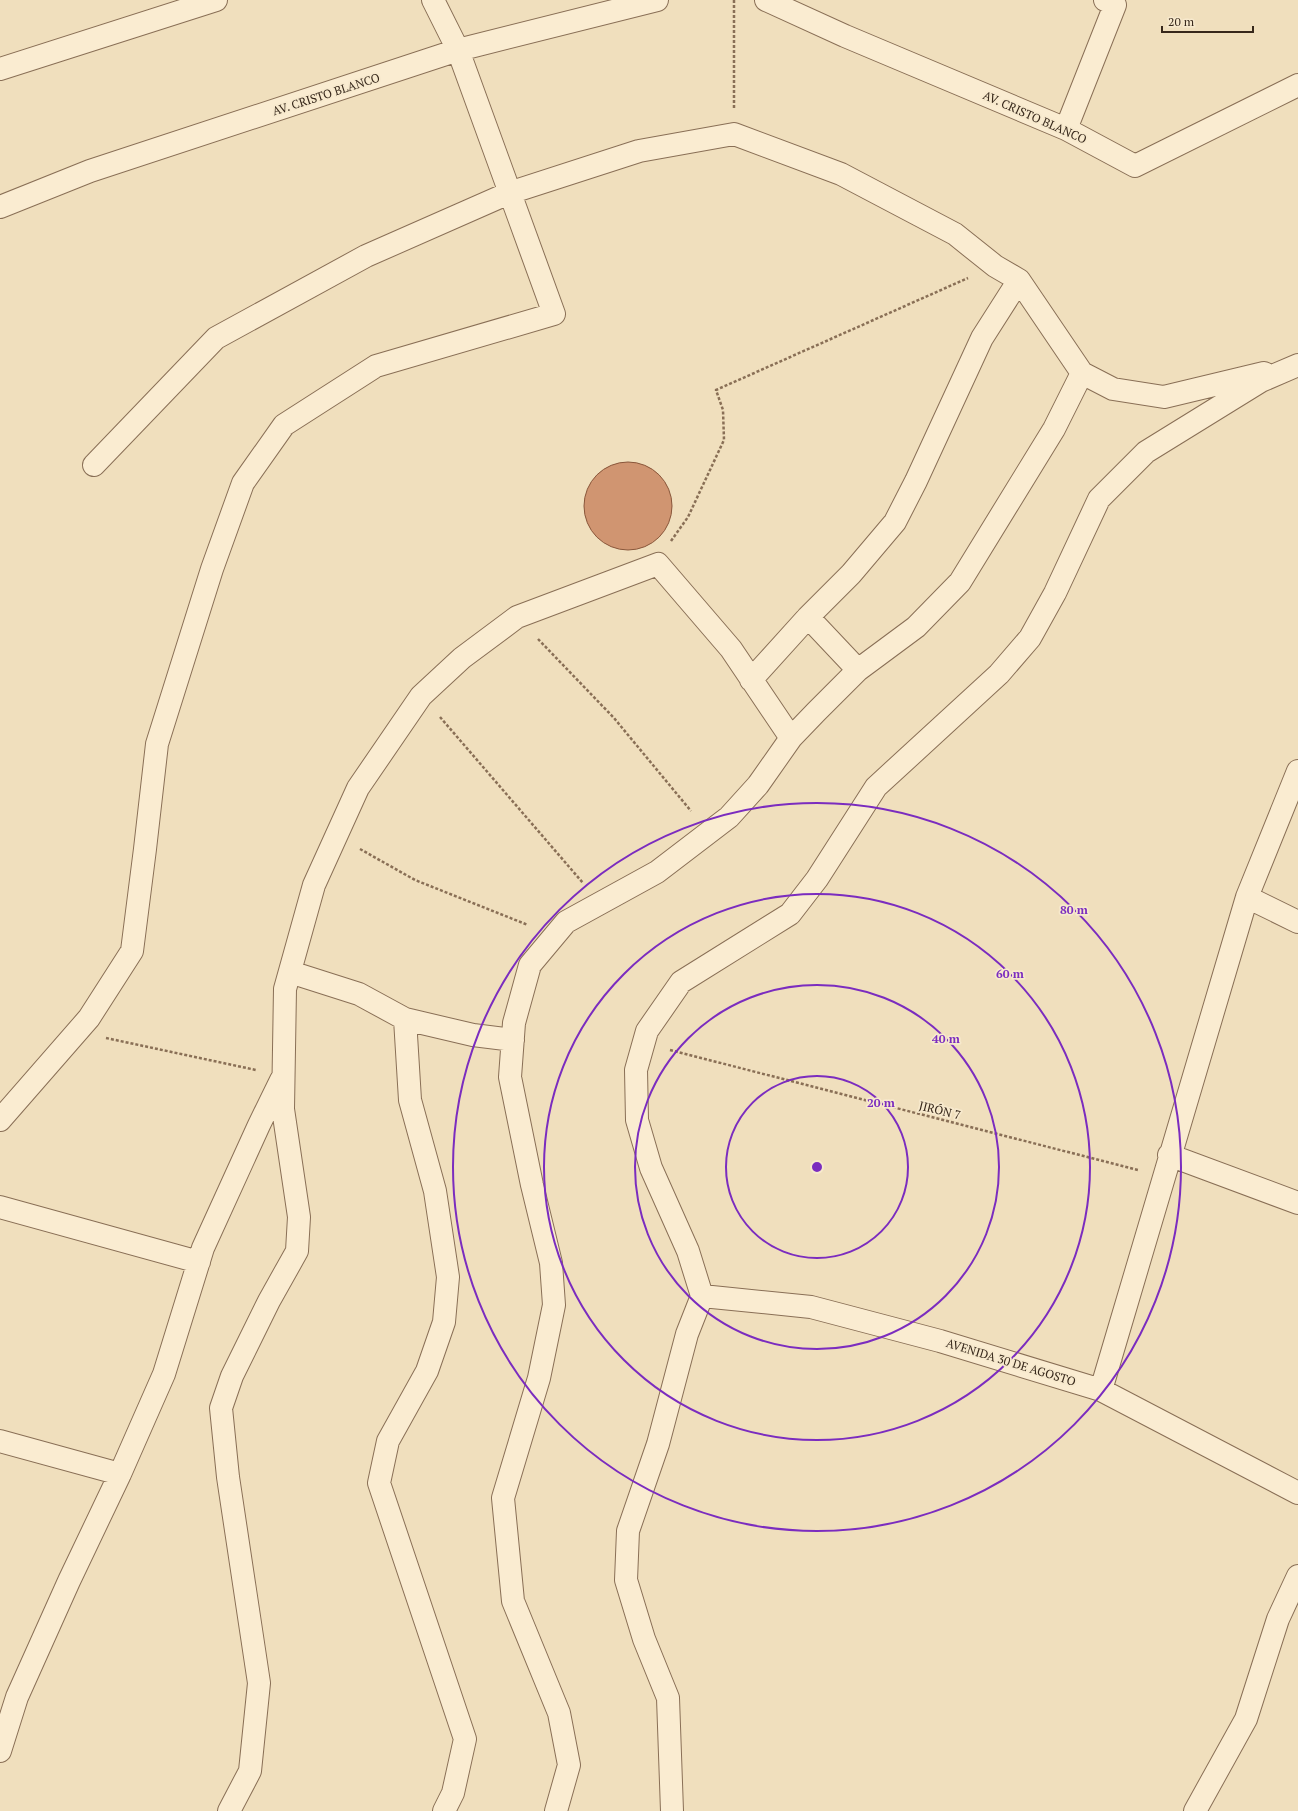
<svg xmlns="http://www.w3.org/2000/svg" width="1298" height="1811" font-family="'PT Serif',serif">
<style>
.building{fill:#d09571;stroke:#89563a}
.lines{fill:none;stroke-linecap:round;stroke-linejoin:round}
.minor-casing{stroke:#896f56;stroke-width:24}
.path{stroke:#896f56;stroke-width:2.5;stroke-dasharray:3 2;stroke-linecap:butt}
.minor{stroke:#faecd1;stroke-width:22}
.ring{fill:none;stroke:#7b2cbf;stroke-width:2}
.labels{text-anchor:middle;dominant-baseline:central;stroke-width:3.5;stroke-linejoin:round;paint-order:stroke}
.street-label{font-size:12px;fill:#37281b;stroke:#f7e9cd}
.centre{fill:#7b2cbf;stroke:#f7e9cd;stroke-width:2}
.ring-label{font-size:12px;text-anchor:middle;font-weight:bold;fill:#7b2cbf;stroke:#f7e9cd;stroke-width:3.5;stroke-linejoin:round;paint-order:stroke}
</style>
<rect width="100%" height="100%" fill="#f0dfbd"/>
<path class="building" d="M584 506a44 44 0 1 1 88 0a44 44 0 1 1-88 0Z"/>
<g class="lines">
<g class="minor-casing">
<path id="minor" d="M766,0L845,36L1066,129L1135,166L1298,85
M0,69L216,0
M1066,129L1115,5L1105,0
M0,207L90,171L458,50L657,0
M94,465L216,338L366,256L509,193L639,151L734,134L841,174L955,234L995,266L1019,280L1082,373L1113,389L1164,397L1264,373
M808,617L858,670
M751,680L808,617L851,574L895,522L916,481L982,338L1019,280
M1247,897L1298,922
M290,972L359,994L405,1019L473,1035L513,1040
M405,1019L410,1100L435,1191L448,1277L444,1322L427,1371L388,1441L379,1483L465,1739L453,1793L444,1811
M0,1120L89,1018L132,951L145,849L157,744L212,569L243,483L284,425L376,366L554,314L458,50L433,0
M1169,1155L1298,1203
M0,1207L199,1262
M702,1296L811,1307L940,1341L1101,1390L1298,1493
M1101,1390L1247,897L1298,771
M0,1441L120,1474
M0,1751L17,1697L69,1581L120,1474L164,1374L203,1248L259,1125L281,1080
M229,1811L250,1771L259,1683L228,1477L221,1408L232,1376L269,1301L297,1251L299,1217L283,1109L285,989L314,885L358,788L421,696L462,658L517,617L658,564L731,649L791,738
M556,1811L569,1765L559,1713L513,1601L503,1498L539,1378L554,1305L551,1263L532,1185L510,1077L514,1023L530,965L566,922L657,872L729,817L758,785L791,738L816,712L858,670L916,627L960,582L1054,429L1082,373
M672,1811L668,1698L644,1639L626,1580L628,1531L658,1444L687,1334L702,1296L688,1251L651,1168L637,1120L636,1070L647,1031L681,982L790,914L817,879L876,787L999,674L1030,638L1055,593L1099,499L1146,452L1261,381L1298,365
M1195,1811L1246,1719L1278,1619L1298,1576"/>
</g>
<path class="path" d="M734,108V0
M671,541L688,517L724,440L723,410L716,390L968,278
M538,639L614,718L691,811
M440,717L583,883
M360,849L415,880L528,925
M106,1038L256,1070
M670,1050L1138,1170"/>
<use href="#minor" class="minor"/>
</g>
<g class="ring">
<circle cx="817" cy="1167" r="91"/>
<circle cx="817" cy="1167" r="182"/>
<circle cx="817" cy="1167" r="273"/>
<circle cx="817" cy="1167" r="364"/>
</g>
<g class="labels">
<g class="street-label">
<text transform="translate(326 94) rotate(-18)">AV. CRISTO BLANCO</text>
<text transform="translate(1035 117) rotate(24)">AV. CRISTO BLANCO</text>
<text transform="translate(940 1110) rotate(14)">JIRÓN 7</text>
<text transform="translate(1011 1362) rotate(17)">AVENIDA 30 DE AGOSTO</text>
</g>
</g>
<circle cx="817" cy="1167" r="6" class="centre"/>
<g class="ring-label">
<text x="1074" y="914">80 m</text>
<text x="1010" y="978">60 m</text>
<text x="946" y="1043">40 m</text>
<text x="881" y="1107">20 m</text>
</g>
<path d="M1162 26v6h91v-6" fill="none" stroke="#37281b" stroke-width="2"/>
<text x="1168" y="26" font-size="12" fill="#37281b" stroke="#f7e9cd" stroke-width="3" paint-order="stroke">20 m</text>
</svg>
